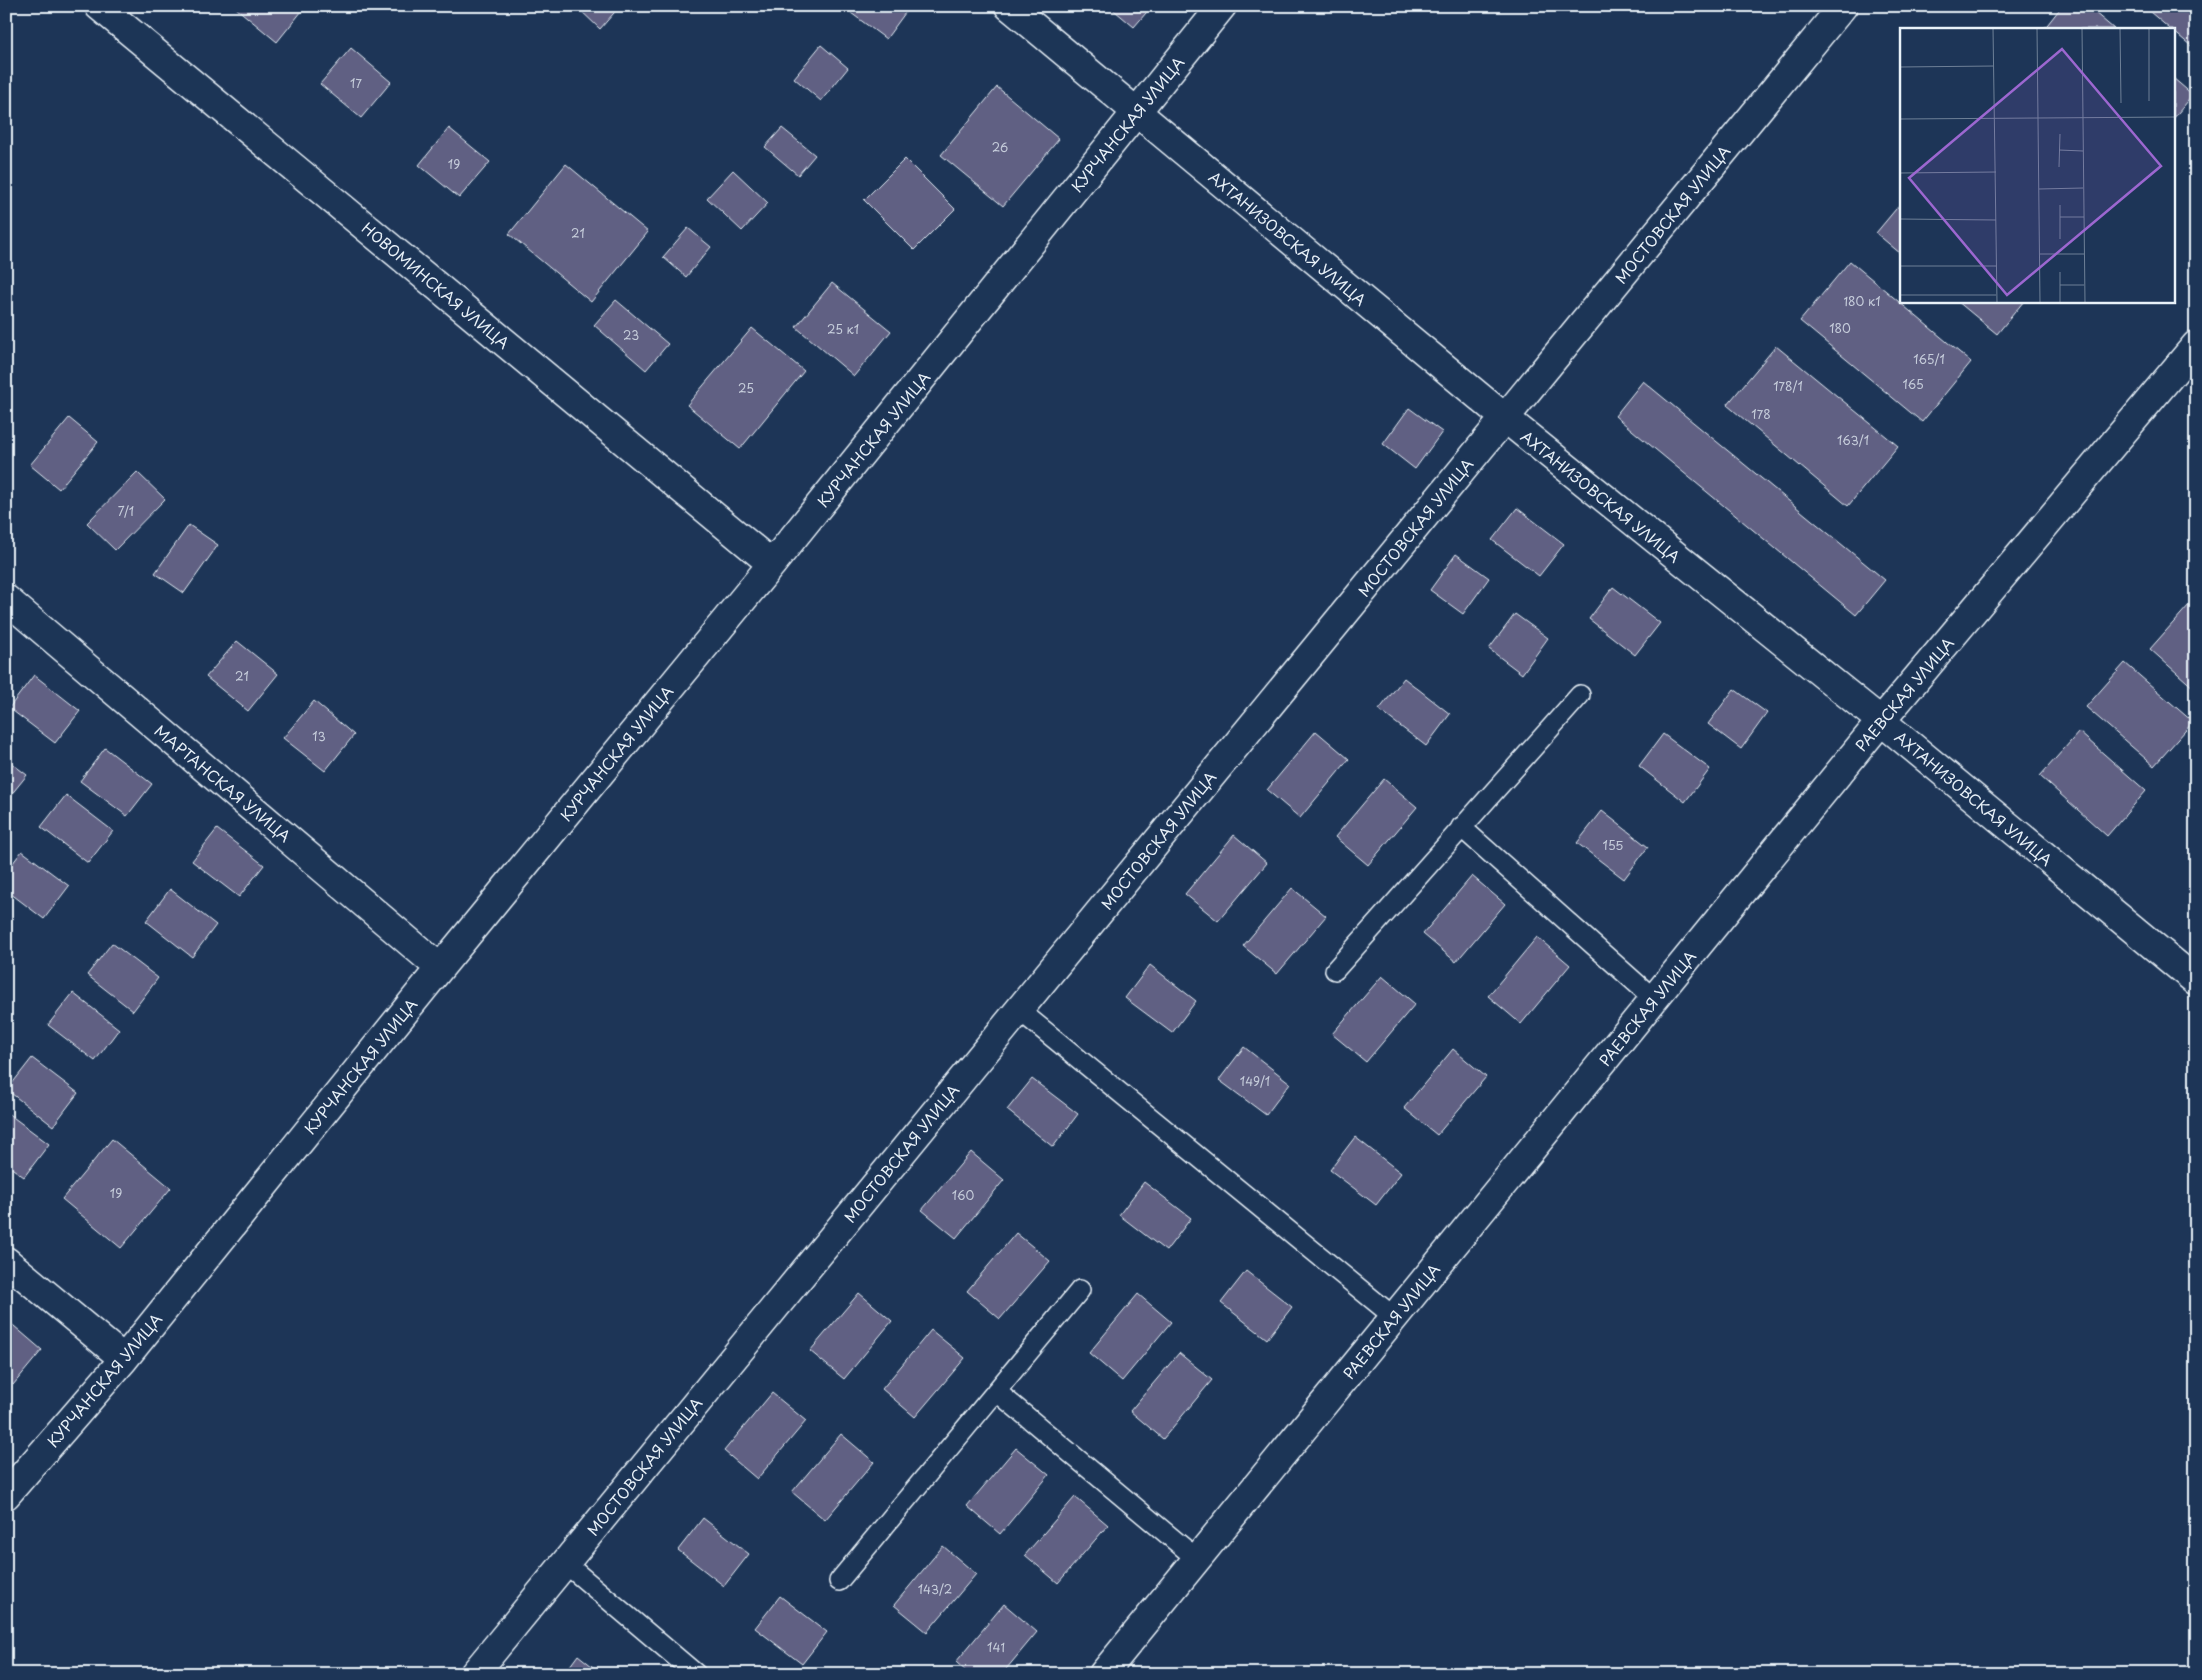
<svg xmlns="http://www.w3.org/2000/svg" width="2202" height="1680" font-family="'Playpen Sans',sans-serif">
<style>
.building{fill:#616083;stroke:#e8f1f8}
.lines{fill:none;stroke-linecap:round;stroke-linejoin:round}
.lane-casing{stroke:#e8f1f8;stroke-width:22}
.street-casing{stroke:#e8f1f8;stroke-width:31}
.lane{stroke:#1d3557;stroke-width:19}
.street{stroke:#1d3557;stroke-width:28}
.labels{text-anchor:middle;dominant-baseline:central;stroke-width:5;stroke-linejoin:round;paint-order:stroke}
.number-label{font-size:12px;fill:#c6cddb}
.street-label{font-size:15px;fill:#e8f1f8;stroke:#1d3557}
.inset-road{fill:none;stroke:#6e8097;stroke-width:1}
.view{fill:#9c67d0;fill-opacity:0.15;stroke:#9c67d0;stroke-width:2.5}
.inset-edge{fill:none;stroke:#e8f1f8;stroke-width:2.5}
</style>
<rect width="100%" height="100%" fill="#1d3557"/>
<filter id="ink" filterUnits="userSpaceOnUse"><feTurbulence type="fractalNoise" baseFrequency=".02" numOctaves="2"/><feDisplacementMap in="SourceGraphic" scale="10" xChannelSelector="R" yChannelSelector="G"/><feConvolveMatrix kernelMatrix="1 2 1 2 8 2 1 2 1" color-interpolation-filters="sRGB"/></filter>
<g filter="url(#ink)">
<path class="building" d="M238,6H306L277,42L236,8Z
M576,6H620L600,29Z
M856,6H905L908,9L886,39L851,13Z
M1109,6H1152L1134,27Z
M2062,6H2087L2114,29H2044Z
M2143,6H2196V50L2173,31V29H2170Z
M821,45L848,68L821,101L794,78Z
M351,48L391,82L361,118L320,84Z
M2173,78L2193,95L2173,119Z
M997,87L1059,139L1003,206L941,155Z
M449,128L490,162L459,198L419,165Z
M782,128L815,155L798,175L765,147Z
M905,159L955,209L914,250L864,200Z
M566,164L648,232L591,302L509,234Z
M733,170L768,203L742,231L707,198Z
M1901,203V254L1876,233Z
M688,228L711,247L686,277L663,257Z
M1850,261L1971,362L1922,422L1800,321Z
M832,283L891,331L854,376L796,327Z
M616,300L668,344L646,370L594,325Z
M1957,301H2024L1997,334Z
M752,328L804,371L740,449L687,405Z
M1776,346L1898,446L1848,506L1727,405Z
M1643,381L1885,580L1856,615L1615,416Z
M1409,408L1442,432L1415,469L1383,444Z
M69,418L98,442L59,489L30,465Z
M137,472L165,499L115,550L87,523Z
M1517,508L1564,544L1539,576L1492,540Z
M189,525L218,545L184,593L155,573Z
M1456,554L1489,578L1463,614L1430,590Z
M1613,587L1660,623L1635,655L1589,619Z
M2189,605L2196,611V690L2150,649Z
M1515,614L1548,638L1522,674L1489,649Z
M237,641L278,674L248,711L206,677Z
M2125,663L2193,722L2154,766L2086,707Z
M34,675L80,711L55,743L9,708Z
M1404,678L1450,714L1426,746L1379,710Z
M1734,689L1767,713L1741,749L1708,724Z
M314,701L354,735L325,771L283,738Z
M1316,731L1349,759L1300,818L1267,790Z
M2079,732L2146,791L2107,836L2040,776Z
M1663,734L1710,769L1685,802L1639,766Z
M105,748L152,784L127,816L80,781Z
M6,759L27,775L6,801Z
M1384,779L1417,807L1368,865L1335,837Z
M66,795L113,831L88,863L41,827Z
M1602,811L1648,847L1624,879L1577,843Z
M217,829L264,865L239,897L192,861Z
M1234,835L1267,863L1218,921L1185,894Z
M22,851L69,886L44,919L6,890V872Z
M1472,876L1505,904L1456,962L1423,934Z
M1292,888L1326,916L1277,974L1243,946Z
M170,889L216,925L192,957L146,921Z
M1537,937L1570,965L1521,1024L1488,996Z
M112,943L158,978L133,1011L87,975Z
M1150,965L1196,1001L1172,1033L1125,998Z
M1382,976L1415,1004L1366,1062L1332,1034Z
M73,993L119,1029L95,1061L48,1025Z
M1244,1047L1290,1083L1266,1115L1219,1080Z
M1453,1049L1486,1077L1437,1135L1404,1108Z
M32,1058L78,1093L53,1126L7,1090Z
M1032,1079L1078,1114L1053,1147L1007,1110Z
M6,1112L49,1144L24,1177L6,1164Z
M1355,1137L1401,1173L1376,1205L1330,1170Z
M112,1139L171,1188L121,1248L62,1199Z
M971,1152L1004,1180L956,1238L922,1210Z
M1144,1182L1191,1218L1166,1251L1119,1215Z
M1016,1233L1050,1261L1000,1319L967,1291Z
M1246,1271L1292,1307L1267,1339L1221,1303Z
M859,1293L892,1321L844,1379L810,1351Z
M1138,1294L1171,1322L1122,1381L1089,1353Z
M7,1320L42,1350L13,1385L6,1379Z
M931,1330L965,1358L915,1417L882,1389Z
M1179,1353L1212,1380L1163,1439L1130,1411Z
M772,1393L806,1421L757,1479L724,1451Z
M841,1434L874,1462L825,1520L792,1492Z
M1016,1448L1049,1475L1000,1534L967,1506Z
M1075,1497L1108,1525L1058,1583L1025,1555Z
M703,1518L749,1554L724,1586L678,1550Z
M943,1546L976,1574L927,1632L894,1605Z
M780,1596L827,1632L802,1664L755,1628Z
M1004,1604L1037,1632L1002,1674H969L956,1662Z
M578,1655L602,1674H564Z"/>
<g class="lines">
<g class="lane-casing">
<path id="lane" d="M1461,827L1654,999
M1335,970L1580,695
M1019,1010L1394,1317
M996,1391L1197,1559
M565,1563L696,1674
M839,1581L1080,1290"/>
</g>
<g class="street-casing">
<path id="street" d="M99,6L772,564
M1009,6L1505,418L1881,721L2196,981
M6,599L440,968
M6,1261L124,1359
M6,1495L124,1359L440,968L772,564L1222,6
M474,1674L1843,6
M1103,1674L1881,721L2196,345"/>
</g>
<use href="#lane" class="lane"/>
<use href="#street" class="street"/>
</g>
</g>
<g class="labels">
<g class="number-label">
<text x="356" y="83">17</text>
<text x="1000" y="147">26</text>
<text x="454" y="164">19</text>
<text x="578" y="233">21</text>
<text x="1862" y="301">180 к1</text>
<text x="1840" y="328">180</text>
<text x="843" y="329">25 к1</text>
<text x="631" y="335">23</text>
<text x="1929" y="359">165/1</text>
<text x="1913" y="384">165</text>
<text x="1788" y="386">178/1</text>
<text x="746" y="388">25</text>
<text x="1761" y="414">178</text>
<text x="1853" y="440">163/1</text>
<text x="126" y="511">7/1</text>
<text x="242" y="676">21</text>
<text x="319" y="736">13</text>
<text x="1613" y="845">155</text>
<text x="1255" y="1081">149/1</text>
<text x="116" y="1193">19</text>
<text x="963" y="1195">160</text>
<text x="935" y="1589">143/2</text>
<text x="996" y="1647">141</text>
</g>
<g class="street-label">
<text transform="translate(1127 124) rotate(-51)">КУРЧАНСКАЯ УЛИЦА</text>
<text transform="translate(1672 214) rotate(-51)">МОСТОВСКАЯ УЛИЦА</text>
<text transform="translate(1288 238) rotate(40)">АХТАНИЗОВСКАЯ УЛИЦА</text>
<text transform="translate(436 285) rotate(40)">НОВОМИНСКАЯ УЛИЦА</text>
<text transform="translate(873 439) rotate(-51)">КУРЧАНСКАЯ УЛИЦА</text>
<text transform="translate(1601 496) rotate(39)">АХТАНИЗОВСКАЯ УЛИЦА</text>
<text transform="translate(1415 527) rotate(-51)">МОСТОВСКАЯ УЛИЦА</text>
<text transform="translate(1904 694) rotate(-50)">РАЕВСКАЯ УЛИЦА</text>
<text transform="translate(616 753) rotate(-51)">КУРЧАНСКАЯ УЛИЦА</text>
<text transform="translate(223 783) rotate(40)">МАРТАНСКАЯ УЛИЦА</text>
<text transform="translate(1974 798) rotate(40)">АХТАНИЗОВСКАЯ УЛИЦА</text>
<text transform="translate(1158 840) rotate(-51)">МОСТОВСКАЯ УЛИЦА</text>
<text transform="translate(1647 1008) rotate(-51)">РАЕВСКАЯ УЛИЦА</text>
<text transform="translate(360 1066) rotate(-51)">КУРЧАНСКАЯ УЛИЦА</text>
<text transform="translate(901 1153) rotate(-51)">МОСТОВСКАЯ УЛИЦА</text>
<text transform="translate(1391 1321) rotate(-51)">РАЕВСКАЯ УЛИЦА</text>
<text transform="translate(104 1380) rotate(-50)">КУРЧАНСКАЯ УЛИЦА</text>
<text transform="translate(644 1466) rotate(-51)">МОСТОВСКАЯ УЛИЦА</text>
</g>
</g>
<g transform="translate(1900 28)">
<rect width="275" height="275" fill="#1d3557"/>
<path class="inset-road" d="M93,0L97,275M137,0L140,275M182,0L185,275M220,0L221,75M249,0V73M0,39L94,38M0,91L275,89M159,122L183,123M159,139L160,106M0,145L96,144M139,161L183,160M160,177V211M160,189H184M0,191L96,192M140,226H184M0,238H97M160,244V275M160,257H184M0,267H96"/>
<path class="view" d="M162,21L261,138L107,267L9,150Z"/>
<rect width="275" height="275" class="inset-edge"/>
</g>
<rect width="2202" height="1680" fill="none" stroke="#1d3557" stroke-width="25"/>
<rect x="12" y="12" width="2177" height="1655" fill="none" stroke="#e8f1f8" stroke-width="2" filter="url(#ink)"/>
</svg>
